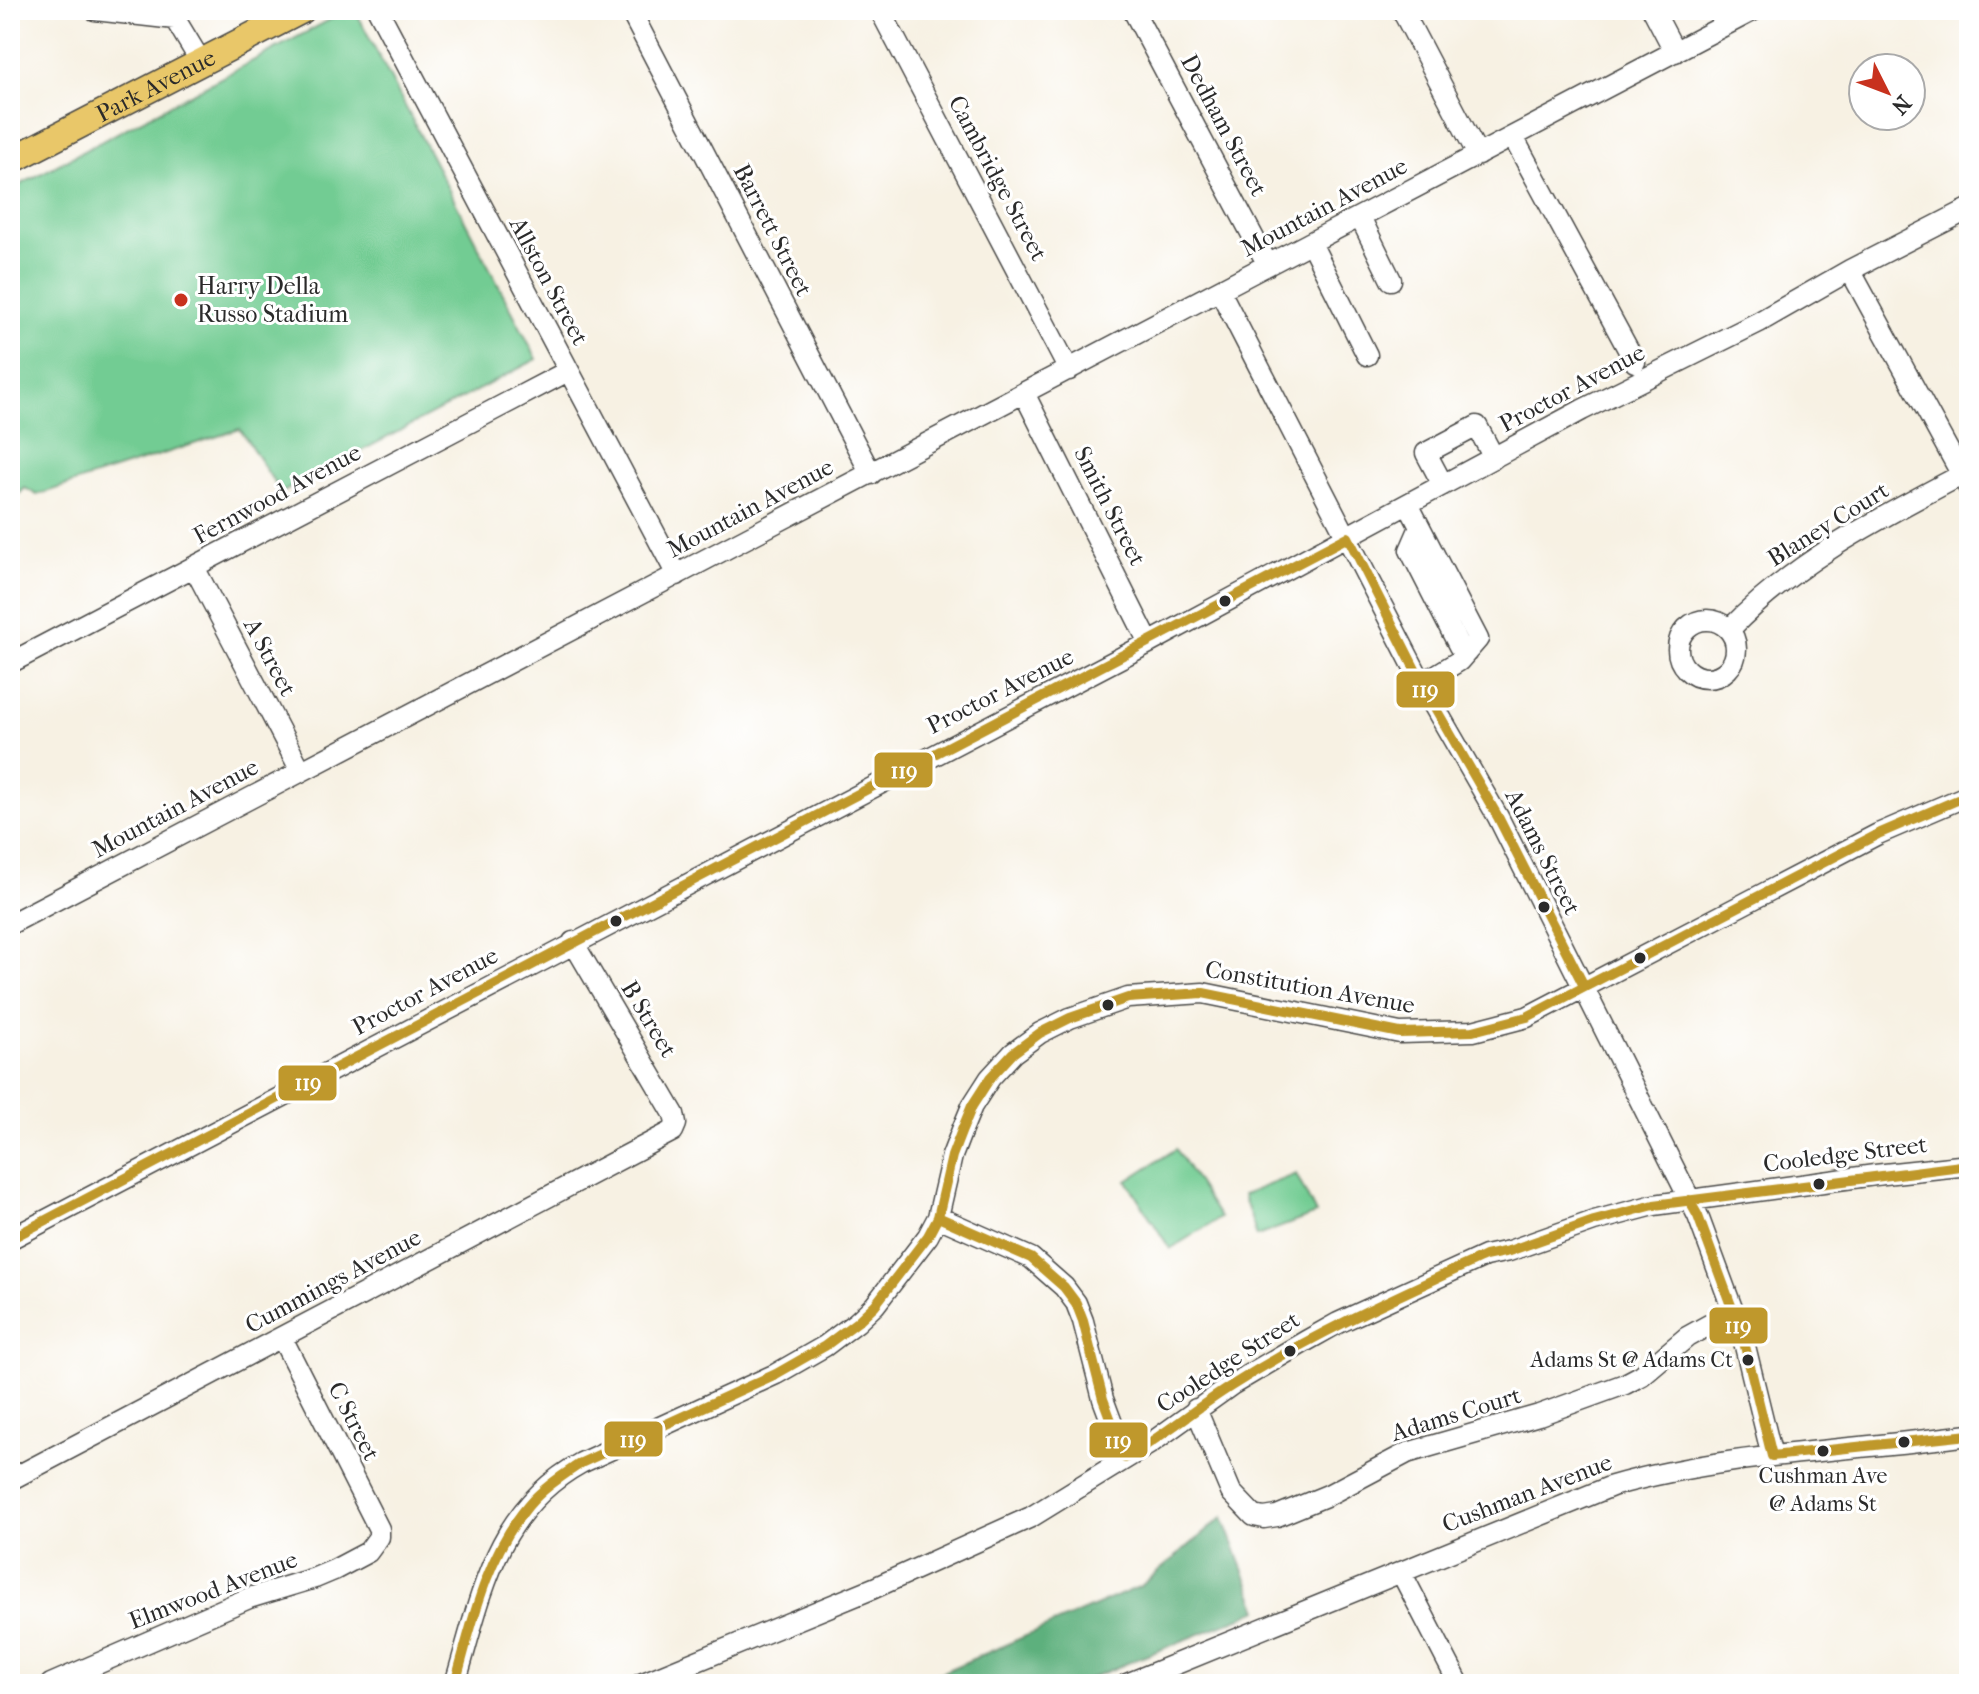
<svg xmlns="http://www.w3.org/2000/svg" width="1979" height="1694" font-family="'IM FELL French Canon',serif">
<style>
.green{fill:#72cc93;stroke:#4e7c5f;stroke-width:2}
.forest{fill:#5db07d;stroke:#446e54;stroke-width:2}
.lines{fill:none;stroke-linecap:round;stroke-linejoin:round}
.minor-casing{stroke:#4a4947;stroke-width:23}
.major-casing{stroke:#4a4947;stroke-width:29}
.minor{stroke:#fff;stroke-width:20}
.major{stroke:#e9c769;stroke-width:26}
.bus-1-casing{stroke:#fff;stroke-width:16}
.bus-1{stroke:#bf982c;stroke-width:10}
.poi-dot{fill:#c8321e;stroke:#fff;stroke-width:3}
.bus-dot{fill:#2b2b2b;stroke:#fff;stroke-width:3}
.labels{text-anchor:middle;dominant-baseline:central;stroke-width:6;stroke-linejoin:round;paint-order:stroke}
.bus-label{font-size:22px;fill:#2b2b2b;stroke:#fff;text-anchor:end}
.street-label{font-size:24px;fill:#2b2b2b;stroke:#fff}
.poi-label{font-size:24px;fill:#2b2b2b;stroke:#fff;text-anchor:start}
.line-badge{stroke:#fff;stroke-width:3}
.badge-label{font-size:22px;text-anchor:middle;font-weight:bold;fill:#fff}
</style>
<rect width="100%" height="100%" fill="#fff"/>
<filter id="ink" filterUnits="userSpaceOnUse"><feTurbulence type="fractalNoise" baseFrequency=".0125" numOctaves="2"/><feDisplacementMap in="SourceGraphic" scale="16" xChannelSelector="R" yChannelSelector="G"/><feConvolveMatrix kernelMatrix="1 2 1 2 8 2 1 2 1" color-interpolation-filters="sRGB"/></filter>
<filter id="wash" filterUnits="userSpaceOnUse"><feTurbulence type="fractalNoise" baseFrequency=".006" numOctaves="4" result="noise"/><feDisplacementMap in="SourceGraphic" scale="32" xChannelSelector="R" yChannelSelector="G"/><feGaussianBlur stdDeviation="1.8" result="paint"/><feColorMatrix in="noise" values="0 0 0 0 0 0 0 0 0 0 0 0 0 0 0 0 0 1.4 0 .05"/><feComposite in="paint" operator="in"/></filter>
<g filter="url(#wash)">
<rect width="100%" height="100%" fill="#f7f1e3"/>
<path class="green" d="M348,10H355L537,359L281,493L240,429L37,495L25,488L20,493L10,496V190Z
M1176,1149L1220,1218L1170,1249L1127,1181Z
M1296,1174L1316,1214L1257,1236L1243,1195Z"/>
<path class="forest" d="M1223,1517L1259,1610L1076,1684H915L1141,1586Z"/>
</g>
<g filter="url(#ink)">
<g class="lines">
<g class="minor-casing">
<path id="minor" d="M95,10L175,19L201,62
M378,10L677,575
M630,10L871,474
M880,10L1069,370
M1133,10L1268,265
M1402,10L1478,155
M1653,10L1675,52
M1513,137L1635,362
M1360,217L1391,280
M1311,243L1367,355
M1850,270L1969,488
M1220,291L1430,699L1498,817L1698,1216L1743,1338L1772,1456
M1024,393L1149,643
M1443,485L1426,453L1477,426L1494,458
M1408,504L1478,639L1459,661L1423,683
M1420,527L1410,550L1459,646L1467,652
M194,567L301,771
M1678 649a29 29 0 1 1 58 0a29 29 0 1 1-58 0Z
M1730,629C1796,560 1884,516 1969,471
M10,663L568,371
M10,924L1754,10
M938,1217L1031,1258L1064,1287L1076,1303L1083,1321L1103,1399L1125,1458
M10,1239L1149,643L1582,410L1759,322L1850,270L1969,209
M1196,1409L1231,1492L1254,1516L1264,1518L1277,1516L1328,1495L1407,1453L1539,1415L1625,1384L1642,1375L1687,1337L1734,1311
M10,1480L673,1131L676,1124L674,1114L573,942
M1401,1572L1459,1684
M51,1684L249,1598L315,1578L334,1570L368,1552L379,1537V1529L282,1338
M455,1684C481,1597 494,1511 581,1463L776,1374L825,1346L857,1322L875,1305L928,1236L938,1217L952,1156L962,1130L972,1106L990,1078L1013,1053L1040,1033L1070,1018L1128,998L1203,993L1400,1033L1473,1031L1527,1017L1878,834L1969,795
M641,1684L874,1588L1031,1517L1151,1443L1233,1384L1306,1341L1338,1323L1485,1256L1509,1251L1594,1221L1654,1205L1875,1175L1969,1165
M1127,1684L1612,1486C1728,1453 1850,1451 1969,1435"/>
</g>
<g class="major-casing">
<g id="major">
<path id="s1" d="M10,161L302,10"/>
</g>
</g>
<use href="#minor" class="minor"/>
<use href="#major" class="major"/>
<g class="bus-1-casing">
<path id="bus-1" d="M1689,1200L1698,1216L1743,1338L1772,1456
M938,1217L1031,1258L1064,1287L1076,1303L1083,1321L1103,1399L1125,1458C1164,1436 1198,1406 1236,1383C1315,1333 1400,1295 1485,1256L1509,1251L1594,1221L1654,1205L1969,1165
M10,1239L1348,537L1430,699L1498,817L1584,986
M1772,1456L1969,1435
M455,1684C472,1623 486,1556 528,1506C543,1488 562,1476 581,1463L776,1374L825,1346L857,1322L875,1305L928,1236L938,1217L952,1156L962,1130L972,1106L990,1078L1013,1053L1040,1033L1070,1018L1128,998L1203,993L1400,1033L1473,1031L1527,1017L1878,834L1969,795"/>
</g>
<use href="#bus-1" class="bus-1"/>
</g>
</g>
<circle class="poi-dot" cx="181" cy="300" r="8"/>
<g class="bus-dot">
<circle cx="1225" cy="601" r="7"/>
<circle cx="1544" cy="907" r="7"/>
<circle cx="616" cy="921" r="7"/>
<circle cx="1640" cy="958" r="7"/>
<circle cx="1108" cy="1005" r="7"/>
<circle cx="1819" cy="1184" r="7"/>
<circle cx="1290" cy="1351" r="7"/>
<circle cx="1748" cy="1360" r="7"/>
<circle cx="1904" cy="1442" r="7"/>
<circle cx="1823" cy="1451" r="7"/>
</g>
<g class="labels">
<g class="bus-label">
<text x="1733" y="1360">Adams St @ Adams Ct</text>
<text x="1823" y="1476" text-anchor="middle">Cushman Ave<tspan x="1823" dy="28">@ Adams St</tspan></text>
</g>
<g class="street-label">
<text stroke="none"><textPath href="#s1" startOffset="164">Park Avenue</textPath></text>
<text transform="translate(1224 125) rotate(62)">Dedham Street</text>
<text transform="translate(998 178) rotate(62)">Cambridge Street</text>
<text transform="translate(1324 207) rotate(-28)">Mountain Avenue</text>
<text transform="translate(773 230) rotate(63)">Barrett Street</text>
<text transform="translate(549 281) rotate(62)">Allston Street</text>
<text transform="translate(1572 388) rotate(-28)">Proctor Avenue</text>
<text transform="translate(277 494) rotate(-28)">Fernwood Avenue</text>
<text transform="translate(1110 506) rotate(63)">Smith Street</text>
<text transform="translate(750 508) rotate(-28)">Mountain Avenue</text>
<text transform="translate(1828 524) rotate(-32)">Blaney Court</text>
<text transform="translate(270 657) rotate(62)">A Street</text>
<text transform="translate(1000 691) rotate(-27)">Proctor Avenue</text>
<text transform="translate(175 808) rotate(-28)">Mountain Avenue</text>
<text transform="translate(1543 852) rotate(63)">Adams Street</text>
<text transform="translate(1310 987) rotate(10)">Constitution Avenue</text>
<text transform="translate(425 991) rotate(-28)">Proctor Avenue</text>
<text transform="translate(649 1019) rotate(59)">B Street</text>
<text transform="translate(1845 1154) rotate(-7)">Cooledge Street</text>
<text transform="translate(333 1281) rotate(-28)">Cummings Avenue</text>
<text transform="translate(1228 1362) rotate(-33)">Cooledge Street</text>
<text transform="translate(1456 1414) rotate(-17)">Adams Court</text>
<text transform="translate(354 1421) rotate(63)">C Street</text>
<text transform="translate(1527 1493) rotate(-21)">Cushman Avenue</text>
<text transform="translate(213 1590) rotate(-21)">Elmwood Avenue</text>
</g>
<g class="poi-label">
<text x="197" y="286">Harry Della<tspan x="197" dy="28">Russo Stadium</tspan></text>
</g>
</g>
<g class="line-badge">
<rect x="1395" y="670" width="61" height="39" rx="8" fill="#bf982c"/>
<rect x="873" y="751" width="61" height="38" rx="8" fill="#bf982c"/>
<rect x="277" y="1064" width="61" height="38" rx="8" fill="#bf982c"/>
<rect x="1708" y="1306" width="61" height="39" rx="8" fill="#bf982c"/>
<rect x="603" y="1420" width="61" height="38" rx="8" fill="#bf982c"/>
<rect x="1088" y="1421" width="61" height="38" rx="8" fill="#bf982c"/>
</g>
<g class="badge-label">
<text x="1425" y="697">119</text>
<text x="904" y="778">119</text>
<text x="308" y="1090">119</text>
<text x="1738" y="1333">119</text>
<text x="633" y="1447">119</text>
<text x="1118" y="1448">119</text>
</g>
<rect width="1979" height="1694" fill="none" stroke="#fff" stroke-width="40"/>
<g transform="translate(1887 92) rotate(132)"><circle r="38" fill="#ffffff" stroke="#aaaaaa" stroke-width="2"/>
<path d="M0-6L14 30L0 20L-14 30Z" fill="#c8321e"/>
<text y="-12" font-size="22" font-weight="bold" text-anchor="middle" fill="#2b2b2b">N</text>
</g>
</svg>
